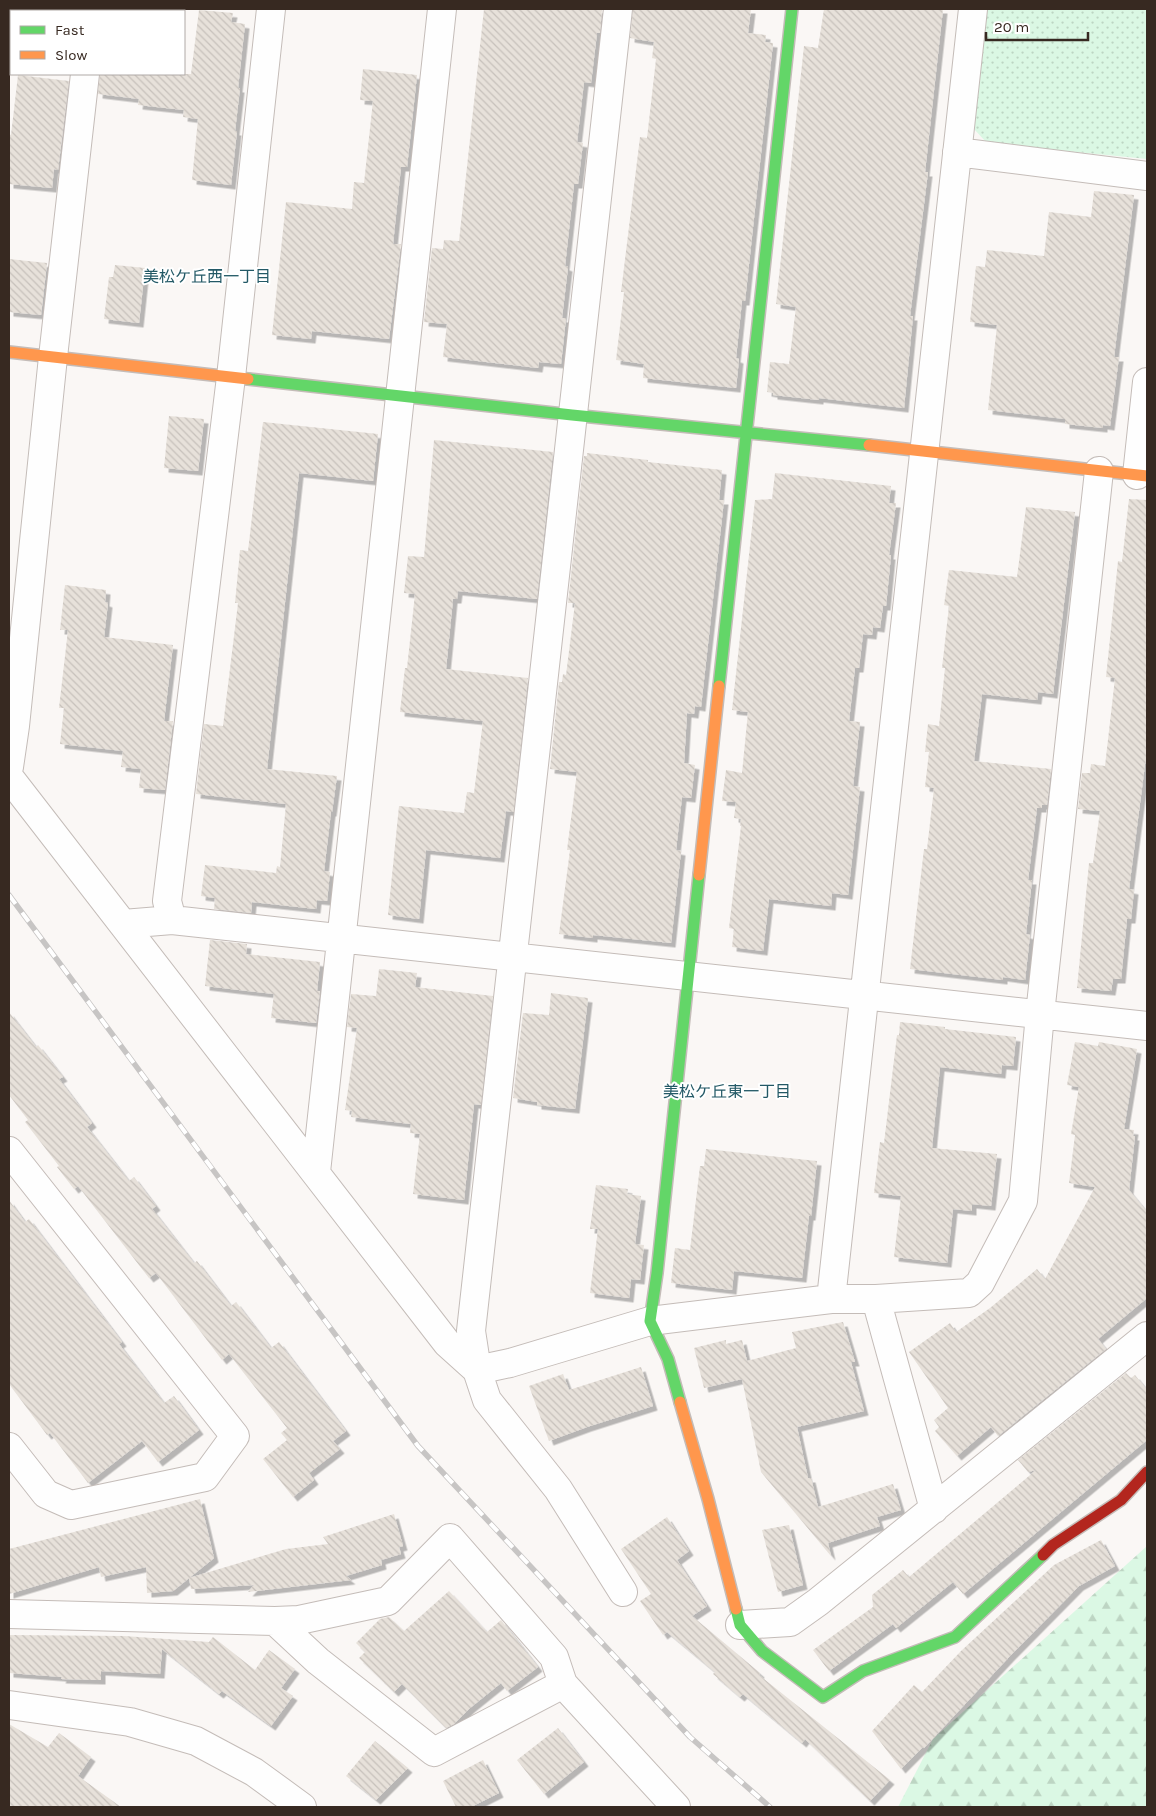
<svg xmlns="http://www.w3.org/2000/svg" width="1156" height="1816" font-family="Karla,'Noto Sans JP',sans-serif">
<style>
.grass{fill:url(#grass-dots)}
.forest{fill:url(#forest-firs)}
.building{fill:url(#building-back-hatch);filter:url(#shadow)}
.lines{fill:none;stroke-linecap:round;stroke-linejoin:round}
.street-casing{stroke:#c4bcb8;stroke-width:30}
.fast-casing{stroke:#c4bcb8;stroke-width:14}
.slow-casing{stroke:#c4bcb8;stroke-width:14}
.jam-casing{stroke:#c4bcb8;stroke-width:14}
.street{stroke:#fefefe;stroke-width:28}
.fast{stroke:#63d668;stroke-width:11}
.slow{stroke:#ff974d;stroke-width:11}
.jam{stroke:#b3261e;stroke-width:11}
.rail-casing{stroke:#c7c5c4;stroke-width:5.5}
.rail{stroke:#fff;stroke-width:4;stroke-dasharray:11;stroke-linecap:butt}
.labels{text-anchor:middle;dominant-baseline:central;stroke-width:4;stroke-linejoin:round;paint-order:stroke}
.neighbourhood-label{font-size:16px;fill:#235966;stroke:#fff}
</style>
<defs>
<pattern id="grass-dots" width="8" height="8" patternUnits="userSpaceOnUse" patternTransform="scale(1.25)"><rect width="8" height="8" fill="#dbf8e4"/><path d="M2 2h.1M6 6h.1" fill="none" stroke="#bdd5c3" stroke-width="1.8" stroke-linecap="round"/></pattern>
<pattern id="forest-firs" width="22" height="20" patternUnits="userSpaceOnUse" patternTransform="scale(1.25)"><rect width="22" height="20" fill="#dbf8e4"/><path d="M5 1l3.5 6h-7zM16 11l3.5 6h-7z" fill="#bdd5c3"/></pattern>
<pattern id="building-back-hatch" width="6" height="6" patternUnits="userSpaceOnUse" patternTransform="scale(1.25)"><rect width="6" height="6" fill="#e7e1da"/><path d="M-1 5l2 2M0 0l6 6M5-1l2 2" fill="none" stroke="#c7c1bb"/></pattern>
<filter id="shadow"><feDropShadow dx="4.5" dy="4.5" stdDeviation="0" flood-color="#0004"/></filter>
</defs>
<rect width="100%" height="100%" fill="#faf7f5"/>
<path class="grass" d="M986,9H1147V159L987,143L973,128Z"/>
<path class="forest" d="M1147,1546V1807H898L933,1739Z"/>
<path class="building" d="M484,9H602L600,33H597L591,83L584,82L577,142L583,143L578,184H574L565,266L568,267L562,318H566L561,364L539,362L538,368L443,357L447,324L424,322L432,248L443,249L444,240L459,241Z
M633,9H751L748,33L766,35L765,42L773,43L745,301H742L736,358L739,359L736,388L643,378L644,364L616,360L624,292H621L640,137L647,138L656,59L652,58L654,42L630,38Z
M824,9H943L925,172H928L910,316H913L904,408L819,398V400L773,395V393L767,392L770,362L789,364L796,307L776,304L804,46L818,48Z
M199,10L233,13L231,22L245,24L238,88H240L235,131H237L231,185L192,180L198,119L183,117L184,110L138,105L139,99L98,94L100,74H191Z
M363,69L417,75L407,167H401L393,244H401L389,339L312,331L311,339L272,335L286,202L352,209L354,182L364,183L373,101L360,100Z
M18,75L69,81L58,170L54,169L52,188L9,184V134L11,135Z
M1094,191L1134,195L1114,357H1119L1110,426L1103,425V428L1065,424V419L988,410L997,325L970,322L976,266L985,267L987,250L1044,256L1049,212L1091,217Z
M9,259L47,263L41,315L9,312Z
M115,265L145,268L139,323L104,319L109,277H113Z
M169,416L204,419L198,471L164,468Z
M263,422L378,434L373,481L299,473L267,769L337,776L332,812H331L324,871L330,872L327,901L317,900L316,909L252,902L251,913L214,909L215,898L201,896L205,865L276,873L277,866L280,867L286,804L196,794L204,724L223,726L238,603H235L240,550L248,551Z
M434,440L553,452L537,599L458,591L457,599H453L446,669L528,678L514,812L506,811L500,858L426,850L419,919L388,915L399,806L464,813L467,792L474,793L483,721L400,712L405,668H407L415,594L404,593L408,556L424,557Z
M587,453L648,460V462L722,470L719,500H724L701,707L695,706L694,714L687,713L684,763L695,765L691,798L682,797L676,850L681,851L671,943L593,935V938L559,934L570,850H567L577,772L550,769L559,682H562L563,674L566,675L575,603H568L584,456H587Z
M775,473L891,486L889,503H896L889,555H891L886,606H883L880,628L873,627L872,635L863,634L859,668H855L849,721L860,722L853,786L860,787L848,895L832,893L831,906L769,899L763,951L732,947L734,929L729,928L741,826H740L741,819L734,818L736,802L722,801L726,770L742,773L748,712L732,710L755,500L772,499Z
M1129,499L1147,500V749L1129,889L1134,890L1131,919H1127L1121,979H1113L1111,991L1077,988L1089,863H1093L1100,811L1078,809L1082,773H1090L1091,764L1105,766L1115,678L1106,677L1118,561L1122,562Z
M1026,507L1075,512L1053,694L1038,692L1037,700L982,694L974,761L1051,769L1047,805H1042V808H1037L1028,880H1032L1026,934L1030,935L1025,980L1003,977V980L910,969L924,849H927L934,788L925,787L929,752H925L928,724L939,726L945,668H942L949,606L944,605L949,570L1017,577Z
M65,585L106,590L105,602L108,603L104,637L173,645L164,721H173L165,790L139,788L141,769L121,767L123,751L60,744L64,708H59L68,630H60Z
M210,940L247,944L246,954L320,962L317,991H320L316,1023L271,1018L274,994L205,986Z
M379,969L417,973L415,987L493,996L481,1105L474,1104L464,1200L413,1194L420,1134L410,1133L411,1124L351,1117L352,1111L345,1110L357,1028L347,1027L351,994L376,996Z
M551,993L588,998L575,1109L537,1105V1102L513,1098L523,1013L549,1015Z
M9,1012L36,1047L38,1045L63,1077L59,1079L92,1123L87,1127L129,1181L134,1177L156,1206L152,1209L194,1263L197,1261L231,1306L236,1302L271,1348L279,1342L346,1431L333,1441L340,1449L309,1473L314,1480L293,1497L263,1459L287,1440L281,1433L287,1428L229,1354L222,1360L156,1273L149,1278L78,1186L74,1189L57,1167L59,1166L25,1122L28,1120L9,1095Z
M900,1022L945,1027V1029L1016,1037L1013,1066L1002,1065L1001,1074L940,1067L932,1148L997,1154L991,1206L972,1204V1211L953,1209L947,1263L894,1257L901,1196L874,1193L880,1142L884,1143L897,1035H899Z
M1075,1042L1098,1046L1099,1042L1137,1049L1124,1129L1134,1130L1133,1136H1135L1129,1190L1147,1212V1298L1098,1339L1106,1349L998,1436L991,1427L957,1456L935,1431L939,1427L934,1420L948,1408L909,1352L950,1323L956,1332L990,1308L1037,1269L1045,1279L1095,1187L1069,1183L1075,1135L1071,1134L1079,1087L1067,1085Z
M706,1149L817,1161L811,1216H809L802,1278L734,1271L732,1290L671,1283L675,1248L690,1250L700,1166H704Z
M596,1185L628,1189L627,1194L641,1196L635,1244L644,1245L641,1271L640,1280L631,1279L629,1298L590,1293L598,1229H590Z
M9,1200L25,1222L29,1219L122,1342L119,1344L164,1403L174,1396L199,1430L158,1462L142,1441L88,1483L50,1433L47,1435L9,1384Z
M843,1322L855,1362H851L864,1411L797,1427L808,1478H811L818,1507L893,1484L901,1510L877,1517L880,1526L828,1543L831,1556L761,1472L742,1379L704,1388L694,1348L726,1340V1344L742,1340L747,1361L796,1348L792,1332Z
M641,1367L653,1406L587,1427L549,1441L529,1386L563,1374L569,1390Z
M1126,1373L1131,1378L1135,1375L1147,1390V1440L963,1594L953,1582L896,1628L893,1624L829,1671L813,1650L873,1607L872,1595L903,1570L909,1577L1036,1470L1028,1472L1018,1460Z
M200,1499L214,1558L173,1591L147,1593L146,1567L101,1577L99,1567L9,1594V1549Z
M394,1514L403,1546L399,1547L401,1554L381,1560L382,1565L346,1576L351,1580L248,1592L254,1585L191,1589L189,1578L286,1549L328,1544L323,1537Z
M667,1517L689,1551L677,1560L707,1606L692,1616L760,1673L759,1675L890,1780L870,1801L805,1739L802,1743L743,1694L740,1697L713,1674L715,1672L667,1632L663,1635L640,1601L651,1594L621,1549Z
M789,1525L803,1585L778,1592L762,1530Z
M1101,1540L1115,1566L1079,1586L1009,1657L924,1748L923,1747L901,1769L872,1731L914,1685L922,1692L961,1651L1054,1565Z
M449,1591L487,1632L501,1620L538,1667L507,1691L501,1683L470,1708L454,1724L446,1728L402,1684L394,1692L359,1658L365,1652L356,1643L380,1619L389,1617L404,1631Z
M9,1635L124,1636L209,1642L213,1637L255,1670L269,1650L295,1669L281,1688L293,1696L271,1726L222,1691L219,1694L162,1649L160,1674L101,1671V1680L61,1679L62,1677L9,1673Z
M9,1724L48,1747L59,1733L91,1757L78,1776L121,1807H9Z
M558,1728L584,1762L544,1794L517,1760Z
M375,1741L408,1768L376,1800L346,1776Z
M483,1760L499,1793L471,1807H456L443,1781Z"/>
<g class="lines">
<g class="street-casing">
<path id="street" d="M618,9C568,449 522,890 471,1331L477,1370L487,1400L558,1489L623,1592
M92,11V9
M957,152L1147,176
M1137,475L1147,382
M9,767L15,726L53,357L85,74
M9,777L447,1343L477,1370L510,1363L650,1321L831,1299H876L969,1293L980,1283L1023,1201L1040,1014L1099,471
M172,920L167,901L231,377L271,9
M123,924L172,920C497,954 822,990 1147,1026
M9,1151L235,1436L205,1477L71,1505L46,1494L9,1447
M316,1172L442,9
M831,1299L973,9
M876,1299L934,1509
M9,1614L275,1621L318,1661L434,1752L563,1684L676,1807
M275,1621L299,1620L388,1601L450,1538L554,1657L563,1684
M740,1625L790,1622L818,1602L1147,1336
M9,1705L130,1722L196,1741L254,1772L302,1807"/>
</g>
<g class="fast-casing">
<path id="fast" d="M248,379L572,415L869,445
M719,686L792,9
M680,1402L668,1359L650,1321L657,1273L699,875
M736,1609L740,1625L762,1651L823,1697L863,1671L955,1637L1043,1555"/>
</g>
<g class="slow-casing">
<path id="slow" d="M9,352L248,379
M869,445L1147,476
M699,875L719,686
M680,1402L708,1499L736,1609"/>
</g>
<g class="jam-casing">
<path id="jam" d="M1043,1555L1053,1545L1121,1500L1147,1472"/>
</g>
<use href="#street" class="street"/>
<use href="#fast" class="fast"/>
<use href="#slow" class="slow"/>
<use href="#jam" class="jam"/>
<g class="rail-casing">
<path id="rail" d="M9,895L418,1446L690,1737L770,1807"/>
</g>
<use href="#rail" class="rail"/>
</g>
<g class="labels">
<g class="neighbourhood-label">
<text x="207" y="276">美松ケ丘西一丁目</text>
<text x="727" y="1091">美松ケ丘東一丁目</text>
</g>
</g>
<rect width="1156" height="1816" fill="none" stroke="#372921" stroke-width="20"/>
<rect x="10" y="10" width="175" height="65" fill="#ffffff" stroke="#afa9a6"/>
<rect x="20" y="26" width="25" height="8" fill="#63d668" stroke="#afa9a6"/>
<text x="55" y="35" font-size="15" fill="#372921">Fast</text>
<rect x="20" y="51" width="25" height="8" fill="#ff974d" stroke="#afa9a6"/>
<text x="55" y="60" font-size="15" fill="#372921">Slow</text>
<path d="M986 32v8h102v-8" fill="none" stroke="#372921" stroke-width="2.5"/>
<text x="994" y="32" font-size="15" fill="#372921" stroke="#ffffff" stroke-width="4" paint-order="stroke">20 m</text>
</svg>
